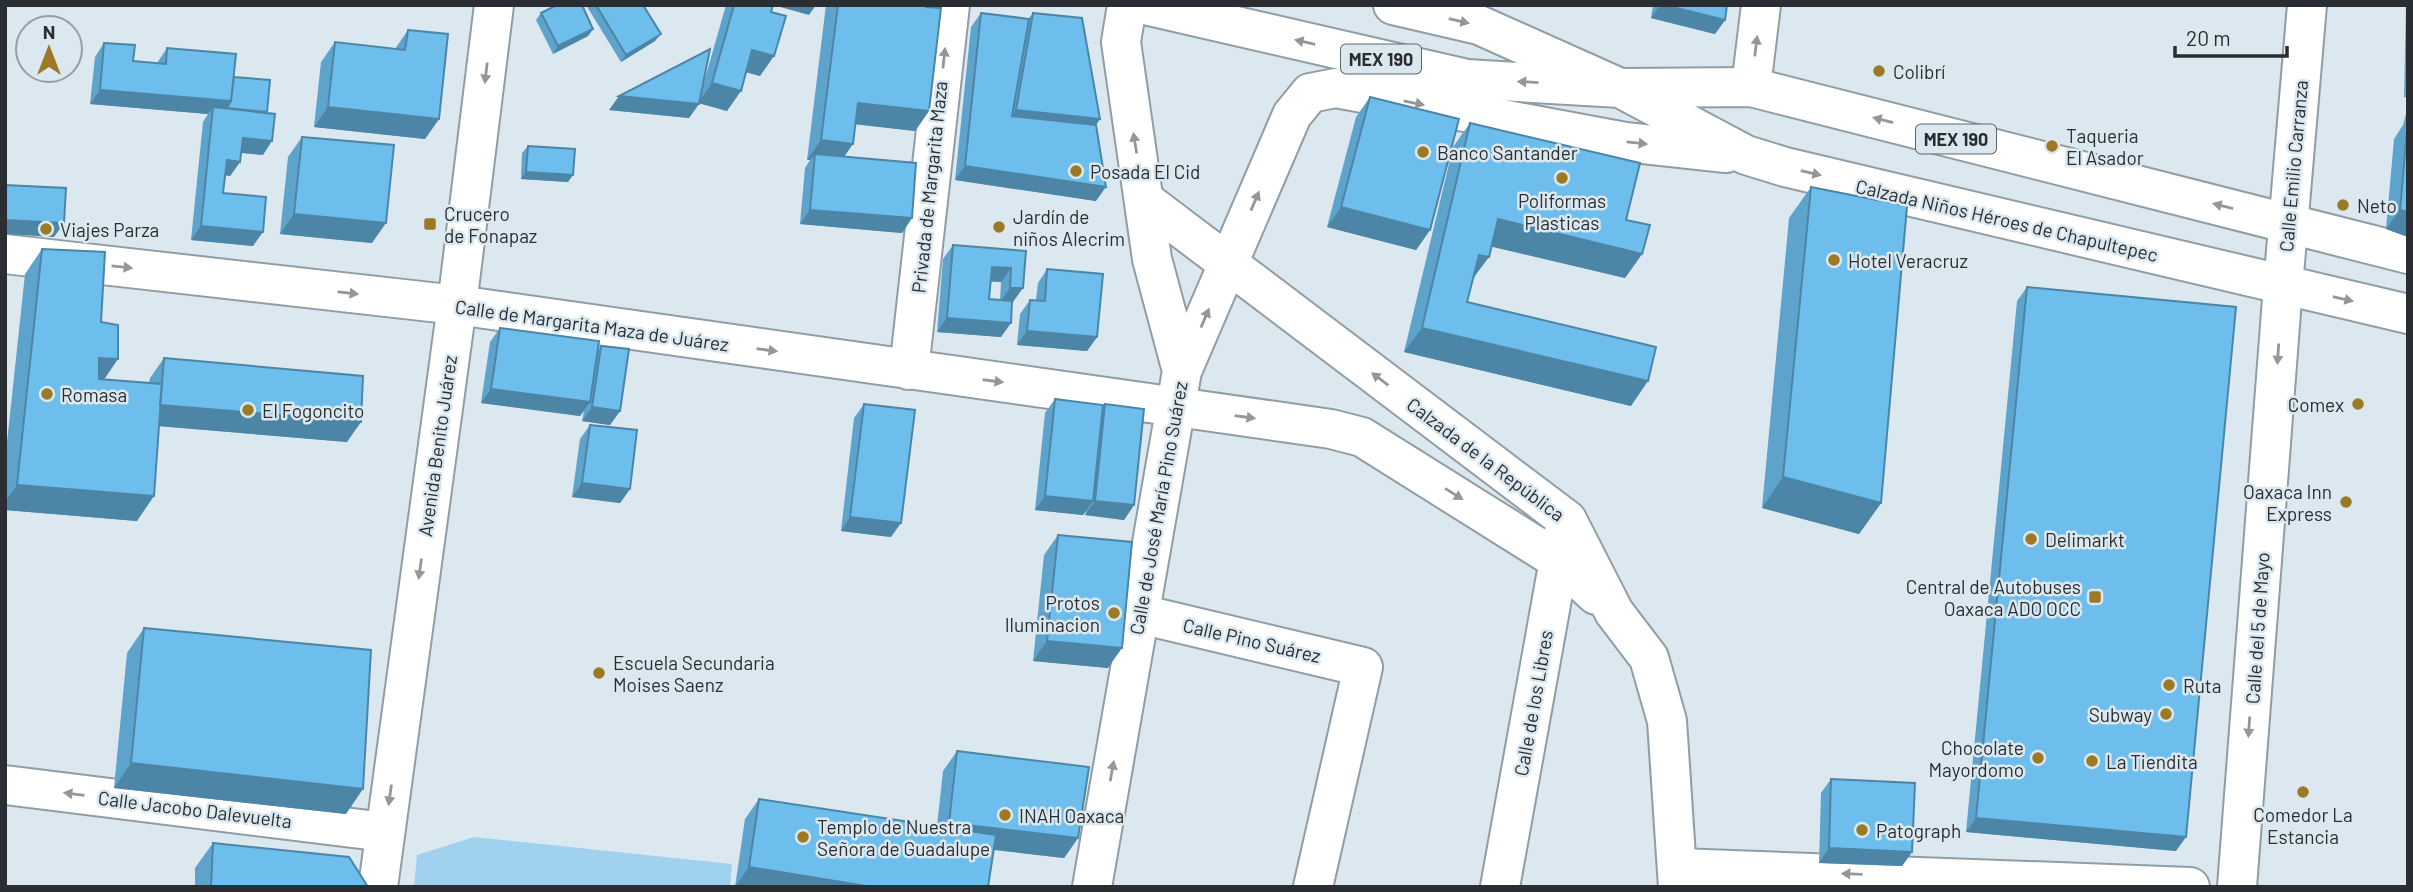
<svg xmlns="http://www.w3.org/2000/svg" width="2413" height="892" font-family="Barlow,sans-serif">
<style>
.green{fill:#a0d2f0}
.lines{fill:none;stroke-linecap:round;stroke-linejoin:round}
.minor-casing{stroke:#919da4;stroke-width:42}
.major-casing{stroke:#919da4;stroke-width:42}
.minor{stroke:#fff;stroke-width:38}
.major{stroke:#fff;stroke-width:38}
.wall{fill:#5ea3cb;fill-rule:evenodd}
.shaded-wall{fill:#4c85a5}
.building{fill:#6dbeec;stroke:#4c85a5;stroke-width:2}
.oneway{fill:#949698}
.poi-dot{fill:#9c7924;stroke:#dbe8f0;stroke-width:2.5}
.labels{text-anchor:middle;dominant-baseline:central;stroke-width:5;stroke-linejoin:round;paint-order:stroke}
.shield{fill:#dbe8f0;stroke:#5f666b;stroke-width:2}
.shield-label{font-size:18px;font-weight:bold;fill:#2a2e32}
.poi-label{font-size:19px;fill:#2a2e32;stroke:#dbe8f0;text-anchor:start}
.street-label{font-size:19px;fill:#2a2e32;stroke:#dbe8f0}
</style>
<rect width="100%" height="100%" fill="#dbe8f0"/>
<path class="green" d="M474,837L732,864L730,887H414L417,855Z"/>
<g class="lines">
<g class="minor-casing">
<path id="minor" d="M1751,87L1761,5
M5,254L457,305L1177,407
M909,370L950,5
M1140,614L1363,667L1313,887
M5,785L385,832
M1678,868L2190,887
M1500,887L1564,532
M2237,887L2283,286L2307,5"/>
</g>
<g class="major-casing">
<path id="major" d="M1145,5L1467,79L1620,88L1751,87L2408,254
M1393,5L1479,25L1620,88L1746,155L1785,167L2408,314
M1144,200L1567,520L1614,612L1649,658L1667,721L1678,887
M1182,371L1292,115L1310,93L1336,88L1625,142L1726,153
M1177,407L1331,429L1362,437L1558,560L1596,595
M378,887L457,305L494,5
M1092,887L1182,371L1152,259L1121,42L1127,5"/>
</g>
<use href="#minor" class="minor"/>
<use href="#major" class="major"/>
</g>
<path class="wall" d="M586,5H643L655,41L621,62Z
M726,5H773L760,76L746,72L727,111L699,103L689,118L609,110L700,96Z
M826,5H926L929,111L915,131L856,124L845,156L912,218L902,233L800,224L805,168L810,160H807Z
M1653,5H1727L1725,20L1715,34L1651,18Z
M2406,5H2408V98L2404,97Z
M541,13L593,29L588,36L553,54L536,20Z
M981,13L1028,19L1033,13L1100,119L1096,125V201L955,180L971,27Z
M408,30L439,119L425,139L314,127L321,62L335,42L395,49Z
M104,43L133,61L157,63L167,48L234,77L267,112L263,155L241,153L240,162L230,176L225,175L223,193L253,246L191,240L203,122L208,114L90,104L95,57Z
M1370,97L1430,230L1416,250L1327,227L1356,117Z
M2408,106V237L2386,229L2394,139L2403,125Z
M1470,123L1626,220L1642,254L1625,278L1491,246L1473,280L1467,302L1631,406L1404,352L1453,147Z
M302,137L372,243L280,234L288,157Z
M528,146L568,182L521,179L522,153Z
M1811,187L1881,503L1859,534L1762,508L1789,218Z
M953,245L1026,251L1013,302L1001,337L937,332L943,259ZM991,281L1001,282L1000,300L989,299Z
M42,249L101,322L104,379L149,383L150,378L164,358L347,442L159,426L137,521L5,510V461L25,274Z
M1047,269L1097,337L1087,351L1017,345L1020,314L1030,300H1036L1038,283Z
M2027,287L2176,851L1966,832L2017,301Z
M500,328L598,350L601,346L620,411L610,425L582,421L584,411L580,416L481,403L490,342Z
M1055,399L1102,408L1105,404L1134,505L1124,520L1085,515L1086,511L1083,515L1035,510L1045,413Z
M864,404L891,537L841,531L854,418Z
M590,425L630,489L620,503L572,497L580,439Z
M1058,535L1108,668L1033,661L1044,555Z
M144,628L346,814L114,788L127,653Z
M957,751L1078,838L1064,858L994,850L988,887H735L745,819L759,799L937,826L943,771Z
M1831,779L1912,852L1902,866L1819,863L1821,793Z
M213,843L368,887H195V868Z"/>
<path class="shaded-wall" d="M773,5H816L809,15Z
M1660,5H1664L1725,20L1715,34L1651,18Z
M593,29L588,36L553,54L558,46Z
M661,34L655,41L621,62L626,55Z
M752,50L774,56L760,76L738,70Z
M712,83L741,91L727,111L698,103Z
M100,90L231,101L267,112L262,119L213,107L208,114L90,104Z
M619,96L699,104L689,118L609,110Z
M858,103L929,111L915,131L844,123Z
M328,107L439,119L425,139L314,127Z
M1016,110L1100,119L1086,139L1002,130Z
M243,138L272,141L263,155L233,152Z
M821,140L853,144L839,164L815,154L810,160H807Z
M227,160L240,162L230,176L217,174Z
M965,166L1106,187L1096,201L955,180Z
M526,172L573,175L568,182L521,179Z
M1341,207L1430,230L1416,250L1327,227Z
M810,210L912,218L902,233L800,224Z
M2400,210L2408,212V237L2386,229Z
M294,214L386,223L372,243L280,234Z
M1498,219L1642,254L1625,278L1480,244Z
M5,220L64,223L54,237L5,234Z
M201,226L263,232L253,246L191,240Z
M1479,255L1489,257L1471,281Z
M992,267L1011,268L1001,282L982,281Z
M1010,288H1023L1013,302H1000Z
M947,318L1011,323L1001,337L937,332Z
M1422,328L1648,381L1631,406L1404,352Z
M1027,331L1097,337L1087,351L1017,345Z
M99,358L118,359L101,384L82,383Z
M491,389L590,402L580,416L481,403Z
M160,405L361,422L347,442L146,425Z
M592,407L620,411L610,425L582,421Z
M1783,477L1881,503L1859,534L1762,508Z
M582,483L630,489L620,503L572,497Z
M17,485L154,496L137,521L5,510V502Z
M1045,496L1093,501L1083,515L1035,510Z
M1095,501L1134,505L1124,520L1085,515Z
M850,517L901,523L891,537L841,531Z
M1047,641L1122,648L1108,668L1033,661Z
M131,763L363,789L346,814L114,788Z
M1976,818L2186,837L2176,851L1966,832Z
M949,823L1078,838L1064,858L936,843Z
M1829,848L1912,852L1902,866L1819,863Z
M749,867L872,887H735Z"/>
<path class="building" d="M557,5H582L593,29L558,46L541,13Z
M596,5H643L661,34L626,55Z
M734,5H773L771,12L786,16L774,56L752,50L741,91L712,83Z
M838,5H926V7L941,8L929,111L858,103L853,144L821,140Z
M1664,5H1727L1725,20Z
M981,13L1029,19L1012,116L1096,125L1106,187L965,166Z
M1033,13L1082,18L1100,119L1016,110Z
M408,30L448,34L439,119L328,107L335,42L405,50Z
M104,43L135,45L133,61L166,64L167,48L236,54L231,101L100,90Z
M710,49L699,104L619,96Z
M234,77L270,80L267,112L227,108L231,101Z
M1370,97L1459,119L1430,230L1341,207Z
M213,107L275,114L272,141L243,138L240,162L227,160L223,193L266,197L263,232L201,226Z
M2408,119V212L2400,210Z
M1470,123L1640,163L1626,220L1650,225L1642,254L1498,219L1489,257L1479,255L1467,302L1656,347L1648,381L1422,328Z
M302,137L394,145L386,223L294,214Z
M528,146L575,149L573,175L526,172Z
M815,154L916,163L912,218L810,210Z
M5,185L66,188L64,223L5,220Z
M1811,187L1907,206L1881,503L1783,477Z
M953,245L1026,251L1023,288H1010L1011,268L992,267L989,299L1012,301L1011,323L947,318Z
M42,249L105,252L101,322L118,325V359L99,358V379L162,384L154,496L17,485Z
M1047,269L1103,274L1097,337L1027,331L1030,300L1045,301Z
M2027,287L2236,307L2186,837L1976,818Z
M500,328L599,341L590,402L491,389Z
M601,346L629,349L620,411L592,407Z
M164,358L363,376L361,422L160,405Z
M1055,399L1103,405L1093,501L1045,496Z
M864,404L915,410L901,523L850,517Z
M1105,404L1144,409L1134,505L1095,501Z
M590,425L637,430L630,489L582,483Z
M1058,535L1132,542L1122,648L1047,641Z
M144,628L371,650L363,789L131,763Z
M957,751L1089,767L1078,838L949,823Z
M1831,779L1915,783L1912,852L1829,848Z
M759,799L996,835L988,887H872L749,867Z
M213,843L349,857L368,887H211Z"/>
<defs><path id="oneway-solid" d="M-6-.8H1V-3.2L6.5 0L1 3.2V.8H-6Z" transform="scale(1.75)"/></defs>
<g class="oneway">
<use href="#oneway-solid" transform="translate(1459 21) rotate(13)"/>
<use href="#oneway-solid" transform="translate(1305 42) rotate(-167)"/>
<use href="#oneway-solid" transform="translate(1756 46) rotate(-83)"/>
<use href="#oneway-solid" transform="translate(944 58) rotate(-84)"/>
<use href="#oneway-solid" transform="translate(486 73) rotate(97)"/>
<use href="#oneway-solid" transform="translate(1528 82) rotate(-177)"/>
<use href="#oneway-solid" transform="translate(1414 103) rotate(11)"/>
<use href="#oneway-solid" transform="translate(1883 120) rotate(-166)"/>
<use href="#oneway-solid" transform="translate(1135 143) rotate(-99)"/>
<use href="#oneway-solid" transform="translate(1637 143) rotate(6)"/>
<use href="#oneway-solid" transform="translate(1811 173) rotate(13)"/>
<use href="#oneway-solid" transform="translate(1255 201) rotate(-67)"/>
<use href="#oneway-solid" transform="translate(2223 206) rotate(-166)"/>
<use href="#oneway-solid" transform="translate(122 267) rotate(6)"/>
<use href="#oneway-solid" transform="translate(348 293) rotate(6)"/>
<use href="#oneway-solid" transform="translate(2343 299) rotate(13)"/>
<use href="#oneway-solid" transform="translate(1205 318) rotate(-67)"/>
<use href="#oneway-solid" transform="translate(767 350) rotate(8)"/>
<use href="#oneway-solid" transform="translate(2278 354) rotate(94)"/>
<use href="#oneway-solid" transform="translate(1380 379) rotate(-143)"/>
<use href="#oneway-solid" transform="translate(993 381) rotate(8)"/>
<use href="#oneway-solid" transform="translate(1245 417) rotate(8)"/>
<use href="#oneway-solid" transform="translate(1454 494) rotate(32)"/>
<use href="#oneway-solid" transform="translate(420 569) rotate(98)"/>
<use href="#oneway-solid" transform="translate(2249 727) rotate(94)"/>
<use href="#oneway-solid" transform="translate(1112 771) rotate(-80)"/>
<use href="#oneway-solid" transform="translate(74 794) rotate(-173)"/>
<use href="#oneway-solid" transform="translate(390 795) rotate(98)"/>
<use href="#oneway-solid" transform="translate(1852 874) rotate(-178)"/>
</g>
<g class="poi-dot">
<circle cx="1879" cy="71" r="7"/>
<circle cx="2052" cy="146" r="7"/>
<circle cx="1423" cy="152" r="7"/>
<circle cx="1076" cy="171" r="7"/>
<circle cx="1562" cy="178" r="7"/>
<circle cx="2343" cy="205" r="7"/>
<rect x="423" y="217" width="14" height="14" rx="3.5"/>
<circle cx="999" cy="227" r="7"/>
<circle cx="46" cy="229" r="7"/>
<circle cx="1834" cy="260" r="7"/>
<circle cx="47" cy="394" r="7"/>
<circle cx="2358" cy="404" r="7"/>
<circle cx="248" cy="410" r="7"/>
<circle cx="2346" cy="502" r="7"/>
<circle cx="2031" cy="539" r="7"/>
<rect x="2088" y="590" width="14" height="14" rx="3.5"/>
<circle cx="1114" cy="613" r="7"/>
<circle cx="599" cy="673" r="7"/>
<circle cx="2169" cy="685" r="7"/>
<circle cx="2166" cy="714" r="7"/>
<circle cx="2038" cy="758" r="7"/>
<circle cx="2092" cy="761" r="7"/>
<circle cx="2303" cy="792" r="7"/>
<circle cx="1005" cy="815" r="7"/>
<circle cx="1862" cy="830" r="7"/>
<circle cx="803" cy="837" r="7"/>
</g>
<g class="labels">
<g class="shield">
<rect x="1341" y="44.5" width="80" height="29" rx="5"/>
<rect x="1916" y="124.5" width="80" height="29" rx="5"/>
</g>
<g class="shield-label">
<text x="1381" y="59">MEX 190</text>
<text x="1956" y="139">MEX 190</text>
</g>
<g class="poi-label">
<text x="1893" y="71">Colibrí</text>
<text x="2066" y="135">Taqueria<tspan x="2066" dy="22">El Asador</tspan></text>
<text x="1437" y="152">Banco Santander</text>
<text x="1090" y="171">Posada El Cid</text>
<text x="1562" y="200" text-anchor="middle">Poliformas<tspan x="1562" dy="22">Plasticas</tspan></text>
<text x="2357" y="205">Neto</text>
<text x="444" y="213">Crucero<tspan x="444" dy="22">de Fonapaz</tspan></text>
<text x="1013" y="216">Jardín de<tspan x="1013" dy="22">niños Alecrim</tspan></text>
<text x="60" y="229">Viajes Parza</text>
<text x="1848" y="260">Hotel Veracruz</text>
<text x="61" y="394">Romasa</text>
<text x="2344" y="404" text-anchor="end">Comex</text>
<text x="262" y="410">El Fogoncito</text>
<text x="2332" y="491" text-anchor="end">Oaxaca Inn<tspan x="2332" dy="22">Express</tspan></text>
<text x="2045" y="539">Delimarkt</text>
<text x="2081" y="586" text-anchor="end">Central de Autobuses<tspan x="2081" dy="22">Oaxaca ADO OCC</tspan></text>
<text x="1100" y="602" text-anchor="end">Protos<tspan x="1100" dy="22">Iluminacion</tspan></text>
<text x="613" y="662">Escuela Secundaria<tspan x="613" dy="22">Moises Saenz</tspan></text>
<text x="2183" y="685">Ruta</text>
<text x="2152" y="714" text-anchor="end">Subway</text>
<text x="2024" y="747" text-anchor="end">Chocolate<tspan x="2024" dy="22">Mayordomo</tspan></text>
<text x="2106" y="761">La Tiendita</text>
<text x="2303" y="814" text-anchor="middle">Comedor La<tspan x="2303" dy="22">Estancia</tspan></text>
<text x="1019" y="815">INAH Oaxaca</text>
<text x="817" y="826">Templo de Nuestra<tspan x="817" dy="22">Señora de Guadalupe</tspan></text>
<text x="1876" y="830">Patograph</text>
</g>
<g class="street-label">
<text transform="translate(2293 166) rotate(-85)">Calle Emilio Carranza</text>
<text transform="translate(929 187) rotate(-84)">Privada de Margarita Maza</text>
<text transform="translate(2007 220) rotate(13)">Calzada Niños Héroes de Chapultepec</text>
<text transform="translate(592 325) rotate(8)">Calle de Margarita Maza de Juárez</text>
<text transform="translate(437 446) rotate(-82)">Avenida Benito Juárez</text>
<text transform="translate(1486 459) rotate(37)">Calzada de la República</text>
<text transform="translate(1158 508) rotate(-80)">Calle de José María Pino Suárez</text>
<text transform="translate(2257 628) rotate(-86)">Calle del 5 de Mayo</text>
<text transform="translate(1252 640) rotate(13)">Calle Pino Suárez</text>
<text transform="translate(1533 703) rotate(-80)">Calle de los Libres</text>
<text transform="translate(195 809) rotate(7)">Calle Jacobo Dalevuelta</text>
</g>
</g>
<rect width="2413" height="892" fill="none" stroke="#2a2e32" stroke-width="14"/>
<g transform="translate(49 49)"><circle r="33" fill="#dbe8f0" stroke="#949ea4" stroke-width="2"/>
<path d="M0-5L12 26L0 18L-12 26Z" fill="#9c7924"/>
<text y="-10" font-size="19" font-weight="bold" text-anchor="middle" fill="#2a2e32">N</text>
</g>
<path d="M2175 46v10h112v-10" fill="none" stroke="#2a2e32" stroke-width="3.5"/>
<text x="2186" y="46" font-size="21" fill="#2a2e32" stroke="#dbe8f0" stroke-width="5" paint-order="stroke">20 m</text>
</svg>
